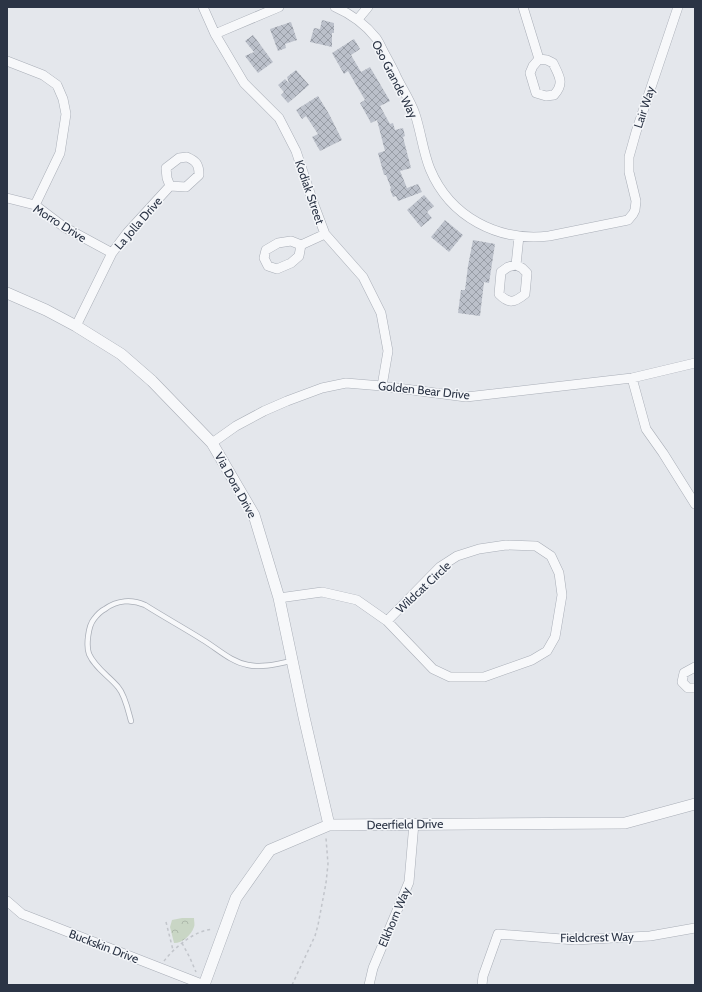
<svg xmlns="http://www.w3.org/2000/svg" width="702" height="992" font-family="Cabin,sans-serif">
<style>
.park{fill:url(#park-crowns)}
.building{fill:url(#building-cross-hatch)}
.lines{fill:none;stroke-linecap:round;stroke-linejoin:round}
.service-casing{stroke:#a9aeb7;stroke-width:6}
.minor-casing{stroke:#a9aeb7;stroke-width:10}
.tertiary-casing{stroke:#a9aeb7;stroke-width:12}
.path{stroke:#c2c5cb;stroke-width:1.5;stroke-dasharray:3 3;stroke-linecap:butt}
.service{stroke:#f7f8fa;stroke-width:4.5}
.minor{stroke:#f7f8fa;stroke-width:9}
.tertiary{stroke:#f7f8fa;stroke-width:11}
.labels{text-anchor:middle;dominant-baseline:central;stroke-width:3;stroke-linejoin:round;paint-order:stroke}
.street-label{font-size:12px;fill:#2b3445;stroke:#f4f6f9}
</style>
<defs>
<pattern id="park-crowns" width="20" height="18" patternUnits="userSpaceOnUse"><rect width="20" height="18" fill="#c9d6c5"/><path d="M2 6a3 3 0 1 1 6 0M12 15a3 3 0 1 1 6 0" fill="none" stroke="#adb8ab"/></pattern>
<pattern id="building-cross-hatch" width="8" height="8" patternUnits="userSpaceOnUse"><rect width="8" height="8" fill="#bbc0ca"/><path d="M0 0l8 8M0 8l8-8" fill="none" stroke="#989da6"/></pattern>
</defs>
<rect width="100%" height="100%" fill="#e4e7ec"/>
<path class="park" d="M182,918H194C194,921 195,925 194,927C191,935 183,943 174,943L170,927L172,920Z"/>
<path class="building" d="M322,20L334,23V33H332V47L310,42L314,28L320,29Z
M291,22L297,40L285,44L286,48L278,51L270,29Z
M253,35L273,62L258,73L245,56L254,52L245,41Z
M354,39L360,49L351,55L361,72L370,67L390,101L380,106L390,124L393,123L395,130L403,128L405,136L403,137L411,168L400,171L407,188L418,184L422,192L398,201L396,196L393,197L390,189L391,188L386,175H384L378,153L385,151L377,120L371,123L360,103L365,100L348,71L344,74L332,53Z
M296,70L309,85L288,103L281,95L284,92L278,85L285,79L289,83L287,77Z
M318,96L329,114L342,140L320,151L312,137L318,134L306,116L302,119L296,110Z
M424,195L434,206L427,212L432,218L421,227L407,210Z
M445,220L463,235L449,252L431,237Z
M473,240L495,244L489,283L484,282L480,316L458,313L461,290H465L468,266Z"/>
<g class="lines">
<g class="service-casing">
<path id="service" d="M131,721C128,710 125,695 118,687C109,676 95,668 89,654C86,646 88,626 94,619C97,615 101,611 105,609C117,600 132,599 145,605C164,617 184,628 203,640C218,649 231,662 248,665C263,668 277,664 291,661"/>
</g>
<g class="minor-casing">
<path id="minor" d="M203,7L215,34L244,83L279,118L296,151L313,202L325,234L363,277L381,313L388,351L382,386
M335,7C351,14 365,24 376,38C379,42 381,47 383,51C388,60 393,69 397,78C403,90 411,102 415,114C421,132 423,152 430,169C450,217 498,242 549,236L628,220L633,214L635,210L636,201L629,172V157L636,132L678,7
M523,7L539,59
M358,19L368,7
M215,34L279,7
M539,59L547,60L553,63C559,76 565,83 554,95L546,96L536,93L530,73L533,66Z
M7,61L43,75L57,85L63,99L66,114L60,153L35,205
M187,157C196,161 199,164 199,175L186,187L170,186L167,178L166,168L179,158Z
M7,198L35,205L64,227L112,253
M291,241L301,245L299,256L291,263L277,269L268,266L264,258L266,250L278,243Z
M301,245L325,234
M516,265L522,268L527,273L525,294C514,303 509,304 499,294L501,272L508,267Z
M516,265L519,236
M76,326L112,253L127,233L170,186
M632,378L646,429L663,453L695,504
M212,443L236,426L264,411L287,401L322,388L346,383L382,386L466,397L632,378L695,363
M506,545L536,546L551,556L559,573L562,595L555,637L547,651L532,660L484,677H450L433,669L387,621L440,567L457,556L479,549Z
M279,598L322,592L357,600L387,621
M695,667L684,673L682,682L688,688H695
M7,901L22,914L204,985
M369,985L373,968L409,882L414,823
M482,985L483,976L498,934L575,940L650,936L695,928"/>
</g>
<g class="tertiary-casing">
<path id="tertiary" d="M7,293L46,310L76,326L121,354L152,381L212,443L254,515L279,598L304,717L329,825
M204,985L236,898L270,850L329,825L625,823L695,804"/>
</g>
<path class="path" d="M166,922L173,950
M182,943L190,958L196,972
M164,961C176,946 194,931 213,929
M292,985L315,936L318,925L326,883L328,864L326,838"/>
<use href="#service" class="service"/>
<use href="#minor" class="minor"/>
<use href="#tertiary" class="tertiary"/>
</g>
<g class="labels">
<g class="street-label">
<text transform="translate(395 79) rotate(63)">Oso Grande Way</text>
<text transform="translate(644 107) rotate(-72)">Lair Way</text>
<text transform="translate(310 192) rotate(71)">Kodiak Street</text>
<text transform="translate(60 223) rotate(32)">Morro Drive</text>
<text transform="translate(138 223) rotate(-49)">La Jolla Drive</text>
<text transform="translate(424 390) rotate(6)">Golden Bear Drive</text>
<text transform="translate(236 485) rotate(61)">Via Dora Drive</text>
<text transform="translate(423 587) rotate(-43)">Wildcat Circle</text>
<text transform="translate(405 824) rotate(-1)">Deerfield Drive</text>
<text transform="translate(394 917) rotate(-67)">Elkhorn Way</text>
<text transform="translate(597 937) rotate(-1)">Fieldcrest Way</text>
<text transform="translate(104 946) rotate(21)">Buckskin Drive</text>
</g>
</g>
<rect width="702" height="992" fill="none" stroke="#2b3445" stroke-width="16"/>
</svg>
